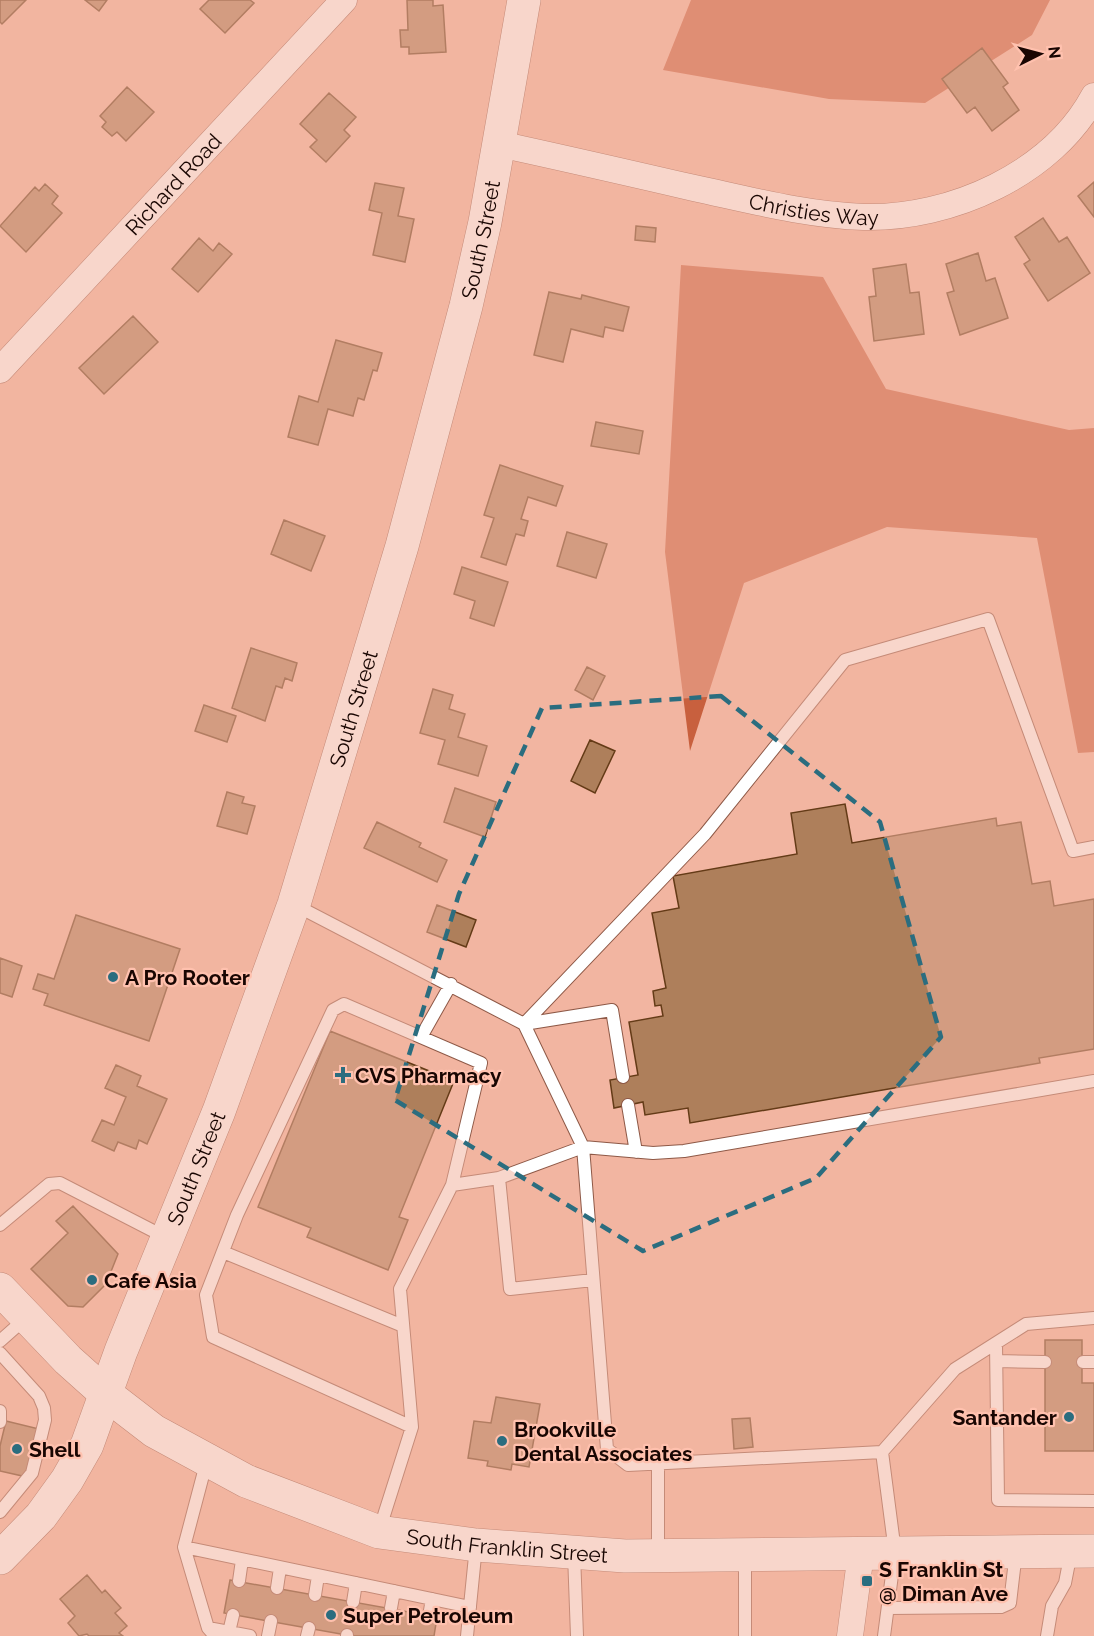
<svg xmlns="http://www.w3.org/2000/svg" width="1094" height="1636" font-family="Raleway,sans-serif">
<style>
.forest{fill:#c8603e}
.building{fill:#ae7f5b;stroke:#643b17;stroke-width:1.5}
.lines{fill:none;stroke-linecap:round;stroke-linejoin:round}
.service-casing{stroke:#8e5947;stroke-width:14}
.minor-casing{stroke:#8e5947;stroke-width:27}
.secondary-casing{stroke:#8e5947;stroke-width:34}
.service{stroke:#fff;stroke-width:12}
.minor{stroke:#fff;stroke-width:26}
.secondary{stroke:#fff;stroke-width:33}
.marked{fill:none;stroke:#2b6d7f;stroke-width:4.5;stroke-dasharray:12 8;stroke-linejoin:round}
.poi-dot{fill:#2b6d7f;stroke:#ffc1ae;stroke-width:2}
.labels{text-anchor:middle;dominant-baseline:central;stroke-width:4.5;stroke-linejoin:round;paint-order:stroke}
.street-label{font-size:21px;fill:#190602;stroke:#ffc1ae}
.poi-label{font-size:21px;font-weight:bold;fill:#190602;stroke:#ffc1ae;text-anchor:start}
</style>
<rect width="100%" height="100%" fill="#f2b5a1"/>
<path class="forest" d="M691,0H1050L1032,35L925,103L829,99L663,70Z
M681,265L823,277L886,389L1069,430L1094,428V752L1078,753L1037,538L887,527L744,583L690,751L665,552Z"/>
<path class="building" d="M0,0H26L2,24L0,22Z
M85,0H107L99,11Z
M209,0H250L254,3L225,33L200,9Z
M407,0H433V6L443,5L446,52L409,54V47H401L400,30H408Z
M982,48L1008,83L1003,87L1019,110L992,131L975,107L967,113L942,79Z
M127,87L154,112L126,141L117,132L112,136L102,127L106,122L100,116Z
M329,93L356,117L344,130L350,136L326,162L310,147L317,140L300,124Z
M1094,182V217L1078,196Z
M375,183L404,188L398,216L414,219L405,262L373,255L382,213L369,210Z
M45,184L58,196L52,204L62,213L26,252L0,226L35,187L39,191Z
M1043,218L1059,242L1067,237L1090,273L1048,301L1024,264L1030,260L1015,237Z
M636,226L656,228L655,242L635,240Z
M199,238L213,251L219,243L232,254L198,292L172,269Z
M978,253L986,281L995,278L1008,318L960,335L947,293L954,291L946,264Z
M906,264L910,293L919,292L924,334L874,341L869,297L876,296L873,269Z
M549,292L581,299L582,295L629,307L623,331L605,327L603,337L571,329L563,362L534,355Z
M133,316L158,342L104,394L79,368Z
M336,340L382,353L377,371L373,370L364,400L358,398L353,416L328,409L318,445L288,437L299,396L318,402Z
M596,422L643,431L639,454L591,446Z
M500,465L563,486L556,506L528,497L521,519L528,521L524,536L516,534L506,565L481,557L494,518L484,515Z
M284,520L325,536L311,571L271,554Z
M567,532L607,544L596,578L557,566Z
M462,567L508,582L494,626L470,618L475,601L454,594Z
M251,648L297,663L292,681L285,678L282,688L276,686L265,721L232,708Z
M587,667L605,676L593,700L575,690Z
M433,689L453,695L449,709L465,714L458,737L487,746L478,776L438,764L445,740L420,733Z
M204,705L236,716L227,742L195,731Z
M590,740L615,751L595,793L571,781Z
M455,788L496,802L485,837L444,822Z
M227,792L244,797L242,803L255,806L247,834L217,826Z
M845,804L852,843L996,818L997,826L1021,822L1032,884L1050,881L1054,906L1094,899V1049L1039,1058L1040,1063L690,1123L688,1108L645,1115L643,1102L614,1108L610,1080L638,1075L629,1022L663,1016L661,1005L655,1006L653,991L666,988L652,913L679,908L673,876L797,854L791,813Z
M377,822L421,843L419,847L447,860L437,882L364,848Z
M437,905L476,920L466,947L427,932Z
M76,915L180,949L149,1041L44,1005L48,994L33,989L38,974L54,979Z
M0,958L22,966L12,997L0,993Z
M330,1031L454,1081L399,1217L408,1220L388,1270L307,1237L311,1228L258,1207Z
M116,1065L141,1076L137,1086L167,1099L147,1144L139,1140L136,1149L118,1142L114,1151L92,1141L102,1120L114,1125L126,1097L105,1088Z
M73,1206L118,1254L106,1284L83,1307L68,1306L31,1269L68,1233L56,1221Z
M1045,1340H1082V1383H1094V1451H1045Z
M496,1397L540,1404L529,1467L512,1464L511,1470L487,1466L488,1461L468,1458L474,1421L491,1423Z
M750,1418L753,1447L734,1449L732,1419Z
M6,1421L39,1429L27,1477L0,1471V1446Z
M87,1575L102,1593L105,1590L121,1608L115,1613L127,1626L119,1633L123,1636H89L87,1634L79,1636L68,1623L75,1616L60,1599Z
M230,1580L437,1617L434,1636H352L224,1613Z"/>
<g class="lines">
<g class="service-casing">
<path id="service" d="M295,905L524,1024L583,1147L607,1449L628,1465L882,1452L955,1369L1026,1324L1094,1318
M524,1024L705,834L845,660L988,619L1073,851L1094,847
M524,1024L612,1010L623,1077
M421,1037L451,984
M628,1105L636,1152
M499,1178L510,1289L593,1280
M452,1185L499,1178L583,1147L653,1153L684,1151L1094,1081
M0,1225L49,1184L60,1183L165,1237
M223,1252L403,1326
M0,1341L26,1318
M996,1344L998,1500L1094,1501
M0,1353L39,1396L44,1408L45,1420L32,1473L0,1512
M997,1361L1045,1362
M1083,1362H1094
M0,1411V1422
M882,1452L895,1552L884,1636
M207,1460L184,1547L208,1628L215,1636
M379,1531L412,1427L400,1289L452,1185L481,1063L344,1004L333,1010L237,1215L206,1295L213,1337L412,1427
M184,1547L470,1607
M574,1554L577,1636
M658,1555V1464
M239,1581L242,1560
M277,1588L280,1568
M315,1595L318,1576
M353,1602L356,1583
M391,1608L394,1591
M888,1608L1001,1607L1010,1603L1016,1552
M429,1616L432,1599
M208,1628L250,1636
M229,1632L233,1615
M268,1636L271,1621
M307,1636L309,1628
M347,1636V1635
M467,1636L476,1546
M745,1636V1556
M1047,1636L1052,1606L1065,1583L1071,1552"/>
</g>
<g class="minor-casing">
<g id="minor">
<path id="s1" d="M499,144C564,158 629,173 694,188C750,200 806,215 864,217C951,219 1052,174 1094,96"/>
<path id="s2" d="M0,370L344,0"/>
<path d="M850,1636L861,1553"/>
</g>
</g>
<g class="secondary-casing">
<g id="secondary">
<path id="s3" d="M0,1289L68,1360L106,1394L154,1431L246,1481L379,1532L476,1545L625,1556L1094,1551"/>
<path id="s4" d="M0,1558L41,1516L67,1480L87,1445L121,1351L219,1111L294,904L402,546L466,306L485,222L524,0"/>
</g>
</g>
<use href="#service" class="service"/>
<use href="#minor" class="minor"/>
<use href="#secondary" class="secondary"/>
</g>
<path d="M0 0H1094V1636H0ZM721,696L880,822L941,1037L816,1178L643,1251L395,1100L459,894L542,708Z" fill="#f2b5a1" fill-opacity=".55" fill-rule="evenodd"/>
<path class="marked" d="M721,696L880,822L941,1037L816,1178L643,1251L395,1100L459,894L542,708Z"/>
<g class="poi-dot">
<circle cx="113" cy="977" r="6"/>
<path d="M340 1066h6v6h6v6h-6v6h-6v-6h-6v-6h6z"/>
<circle cx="92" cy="1280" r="6"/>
<circle cx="1069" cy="1417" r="6"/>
<circle cx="502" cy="1441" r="6"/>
<circle cx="17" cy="1449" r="6"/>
<rect x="861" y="1575" width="12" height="12" rx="3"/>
<circle cx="331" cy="1615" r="6"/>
</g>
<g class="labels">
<g class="street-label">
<text stroke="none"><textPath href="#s2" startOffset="254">Richard Road</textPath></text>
<text stroke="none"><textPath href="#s1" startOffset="322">Christies Way</textPath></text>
<text stroke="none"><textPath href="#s4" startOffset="1413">South Street</textPath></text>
<text stroke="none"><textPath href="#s4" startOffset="927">South Street</textPath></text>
<text stroke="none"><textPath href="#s4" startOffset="441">South Street</textPath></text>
<text stroke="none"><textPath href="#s3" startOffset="586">South Franklin Street</textPath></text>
</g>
<g class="poi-label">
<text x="125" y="977">A Pro Rooter</text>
<text x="355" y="1075">CVS Pharmacy</text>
<text x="104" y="1280">Cafe Asia</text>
<text x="1057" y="1417" text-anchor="end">Santander</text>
<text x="514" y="1429">Brookville<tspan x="514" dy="24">Dental Associates</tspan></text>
<text x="29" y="1449">Shell</text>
<text x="879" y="1569">S Franklin St<tspan x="879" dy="24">@ Diman Ave</tspan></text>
<text x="343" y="1615">Super Petroleum</text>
</g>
</g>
<g transform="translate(1040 54) rotate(84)" stroke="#ffc1ae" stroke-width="4.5" paint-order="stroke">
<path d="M0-4.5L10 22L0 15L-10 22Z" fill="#190602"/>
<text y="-9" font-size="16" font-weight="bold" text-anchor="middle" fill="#190602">N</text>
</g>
</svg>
